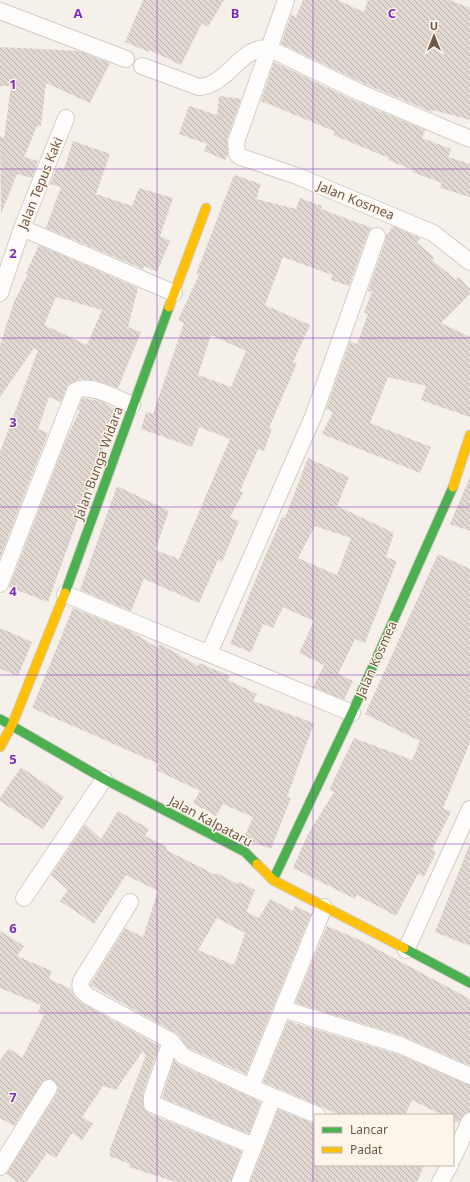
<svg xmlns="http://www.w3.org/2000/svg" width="470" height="1182" font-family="'Noto Sans',sans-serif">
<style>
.building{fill:url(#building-back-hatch);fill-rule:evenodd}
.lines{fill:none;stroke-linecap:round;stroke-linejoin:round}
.street-casing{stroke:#d3cdc7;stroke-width:18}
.fast-casing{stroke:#d4ccc6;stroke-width:11}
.slow-casing{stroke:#d4ccc6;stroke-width:11}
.street{stroke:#fefdfc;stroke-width:16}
.fast{stroke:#4caf50;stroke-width:9}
.slow{stroke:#ffc107;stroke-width:9}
.grid{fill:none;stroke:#7b2cbf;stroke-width:1;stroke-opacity:0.55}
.labels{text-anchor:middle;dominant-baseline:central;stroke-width:3;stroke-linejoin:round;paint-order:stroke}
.street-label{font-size:13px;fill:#6f584c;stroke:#fdf5e9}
.grid-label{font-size:13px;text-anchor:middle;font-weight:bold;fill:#7b2cbf;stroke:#fdf5e9;stroke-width:3;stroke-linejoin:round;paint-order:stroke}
</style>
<defs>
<pattern id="building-back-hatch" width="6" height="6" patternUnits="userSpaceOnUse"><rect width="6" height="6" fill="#e1d8d1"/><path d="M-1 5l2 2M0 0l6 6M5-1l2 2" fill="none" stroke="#bbb2ac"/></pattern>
</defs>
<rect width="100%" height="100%" fill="#f5f0e9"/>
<path class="building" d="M143,0H224L208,27L202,23L181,65L150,50L149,52L125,42Z
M303,0H337L364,12L368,0H449L470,8V120L433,110L432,112L363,83L281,44L291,15L296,17Z
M0,47L79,51L110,63L90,103L46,83L41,126H37L24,157L38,161L32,178L17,174L1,214L0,136L4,138L11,86H0Z
M274,62L355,101L425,130L422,138L451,149L448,157L470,164V197L440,188L442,183L412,172L413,170L388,160L389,158L333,135L334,131L261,101Z
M219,96L241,99L227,139L228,154L225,160L204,151L207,144L179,134L189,106L217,115Z
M73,141L110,154L96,194L132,206L139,188L173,198L160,236L170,241L157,272L144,266L143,269L46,228L61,187L50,184L57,167L64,169Z
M234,175L261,184L256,199L296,209L300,198L322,206L321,209L372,228L368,233L349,286L331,280L332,275L283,257L265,305L310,325L293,362L297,363L269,428L272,429L264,451L258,449L240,491L243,493L230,517L239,521L222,562L218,560L199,603L144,579L131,611L80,590L117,486L169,511L155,550L179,559L230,439L199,427L192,447L141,429L146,412L153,414L184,323L178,320L199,275L196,274ZM211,335L246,351L231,387L198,375Z
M393,226L420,238L417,243L434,257L432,260L456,280L458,277L470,289V294L441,323L470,337V417L421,400L426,386L388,377L370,423L431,447L420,473L322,434L333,412L326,409L350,341L357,344L368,314L364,312L372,292L368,291L386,239V234H388Z
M39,245L138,288L128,327L141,332L118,388L97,381L80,379L68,384L61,402L49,397L38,429L48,433L0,558V452L38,350L34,348L0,397V345L14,302L28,274L26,273ZM56,297L102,310L87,345L44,325Z
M82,398L100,401L117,410L48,602L9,587L66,440L80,410L78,409Z
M308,458L349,477L337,506L394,533L386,557L397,561L365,643L355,639L338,674L353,681L344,700L313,687L324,665L299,653L314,621L283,607L273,628L263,624L251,652L230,644L261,566L282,517L285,518ZM315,526L351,538L337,575L298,558Z
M470,477V531L450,524Z
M438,554L470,569V742L443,808L451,812L432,850L436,852L424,877L418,874L396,916L357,895L355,899L293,868L307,836L334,792L329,790L354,738L412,760L420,741L365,714Z
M73,608L130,631L158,648L160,644L198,666L199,663L230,676L228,680L257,694L253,701L314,723L287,797L291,798L271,849L244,838L253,817L223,804L216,816L193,803L200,791L156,770L159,764L32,708Z
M0,628L32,642L18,676L0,669Z
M21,767L64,797L43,829L0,801V798Z
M118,811L149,829L145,836L167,847L166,850L216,875L217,873L237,884L239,882L255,890L246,912L259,918L270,899L293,911L295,906L311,914L246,1074L189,1048L176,1033L90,985L125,928L143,937L158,891L126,875L94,924L60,901L68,890L51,875L85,824L101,839ZM217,918L245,933L234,965L198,950Z
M469,846H470V946L435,932Z
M327,926L364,942L470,999V1066L403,1036L295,1003Z
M0,931L24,946L17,956L52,971L49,979L71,989L75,997L82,1003L159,1046L143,1093L144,1109L148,1113L242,1151L231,1182H176L129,1167L130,1164L110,1156V1149L146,1055L142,1052L116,1090L103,1086L82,1117L93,1124L82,1140L72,1133L56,1158L47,1153L27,1182H17L6,1174L57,1093L58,1088L54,1080H44L14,1126L0,1118V1060L9,1048L22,1058L44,1015L38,1012L41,1005L0,988Z
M288,1021L397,1054L470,1085V1112L464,1114L459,1123L453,1120V1115H442L412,1100L405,1115H340L263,1082Z
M174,1060L179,1065L261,1102L249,1134L162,1098Z
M278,1109L315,1124V1165H424L417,1182H250Z"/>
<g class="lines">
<g class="street-casing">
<path id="street" d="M286,0L236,142L237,154L241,157L297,176L433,233L470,262
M0,11L126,59
M142,66L199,87C228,85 240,47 268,48L359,92L470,139
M22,228L174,293
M0,293L22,228L66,118
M0,584L75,391C89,382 118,399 132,405
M65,594L352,713
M209,653L313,417L377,236
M24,898L104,779
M130,902L81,981C79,989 82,991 88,996L171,1041L183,1056L259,1091L317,1115
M406,950L470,809
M283,1009L400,1045L470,1076
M171,1041L152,1096V1104L254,1146
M251,1087L324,907
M453,1158L470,1121
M0,1167L49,1088
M240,1182L273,1097
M440,1182L450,1165"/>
</g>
<g class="fast-casing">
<path id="fast" d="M65,593L169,307
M0,719L104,779L245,852L257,864
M273,880L352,713L453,487
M404,948L470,983"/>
</g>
<g class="slow-casing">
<path id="slow" d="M169,307L206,208
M453,487L470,435
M0,747L12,725L65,593
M257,864L273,880L404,948"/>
</g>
<use href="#street" class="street"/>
<use href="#fast" class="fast"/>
<use href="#slow" class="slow"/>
</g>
<path class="grid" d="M157,0V1182M313,0V1182M0,169H470M0,338H470M0,507H470M0,675H470M0,844H470M0,1013H470"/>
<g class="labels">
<g class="street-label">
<text transform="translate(40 183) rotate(-68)">Jalan Tepus Kaki</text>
<text transform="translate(356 200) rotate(22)">Jalan Kosmea</text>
<text transform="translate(98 463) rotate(-70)">Jalan Bunga Widara</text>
<text transform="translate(376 659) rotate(-66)">Jalan Kosmea</text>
<text transform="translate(211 821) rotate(28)">Jalan Kalpataru</text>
</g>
</g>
<g class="grid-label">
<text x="78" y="18">A</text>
<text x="235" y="18">B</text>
<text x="392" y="18">C</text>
<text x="13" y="89">1</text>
<text x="13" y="258">2</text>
<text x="13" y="427">3</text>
<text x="13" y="596">4</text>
<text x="13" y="764">5</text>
<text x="13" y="933">6</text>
<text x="13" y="1102">7</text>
</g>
<rect x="314" y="1114" width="140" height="52" fill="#fdf5e9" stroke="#c4b6aa"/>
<rect x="322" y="1127" width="20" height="6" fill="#4caf50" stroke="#c4b6aa"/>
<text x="350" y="1134" font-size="12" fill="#6f584c">Lancar</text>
<rect x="322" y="1147" width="20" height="6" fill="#ffc107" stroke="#c4b6aa"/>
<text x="350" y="1154" font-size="12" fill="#6f584c">Padat</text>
<g transform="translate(434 36)" stroke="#fdf5e9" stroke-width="3" paint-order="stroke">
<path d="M0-3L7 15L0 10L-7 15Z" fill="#6f584c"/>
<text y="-6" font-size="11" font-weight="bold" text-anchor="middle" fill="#6f584c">U</text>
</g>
</svg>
